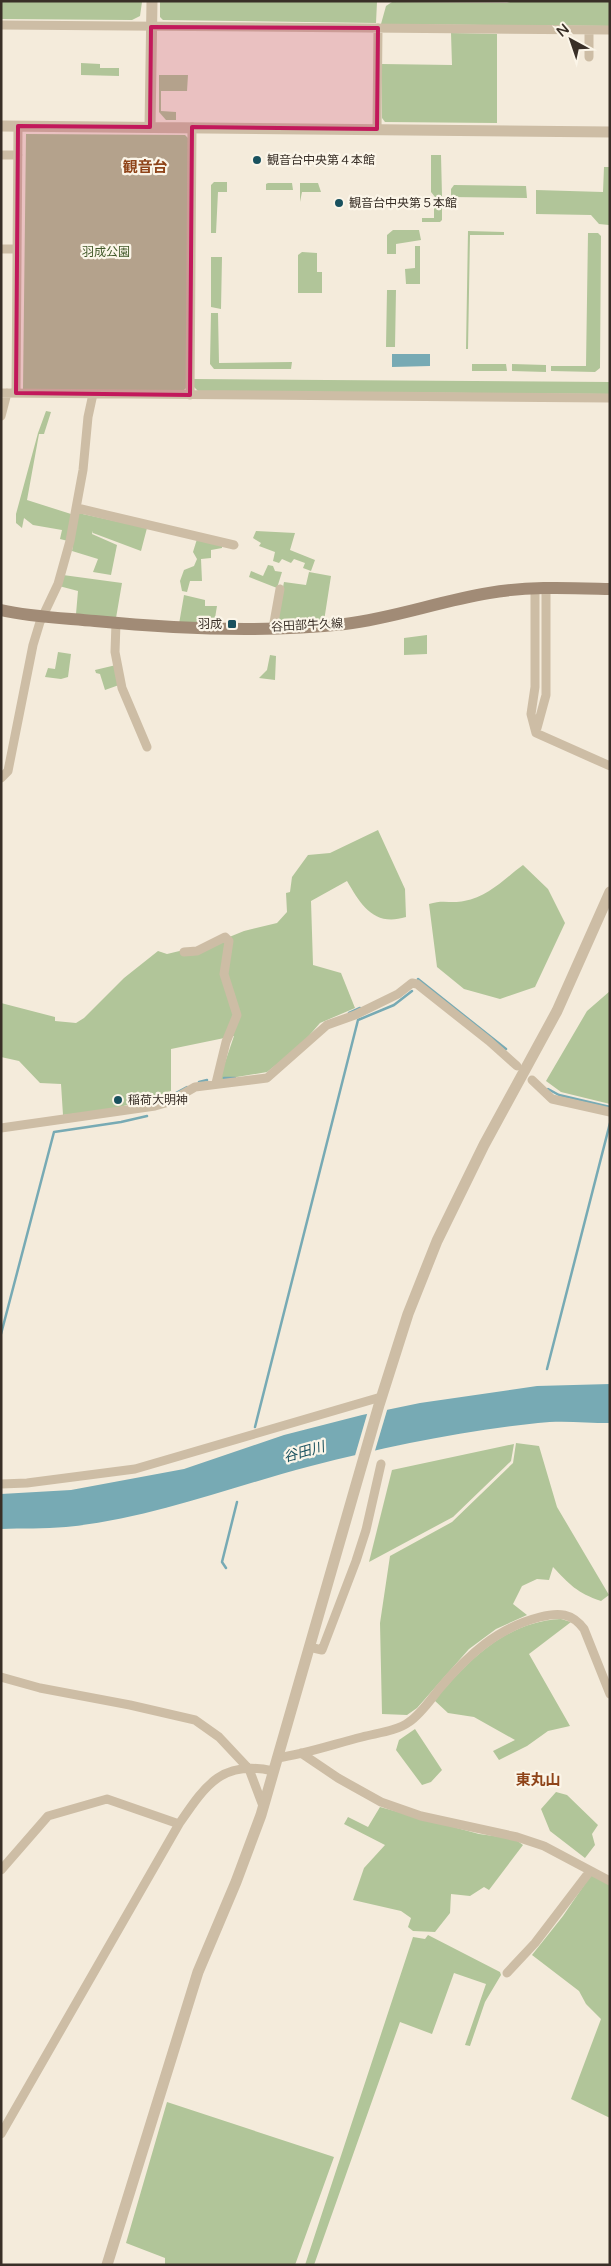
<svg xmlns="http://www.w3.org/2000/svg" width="611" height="2266" font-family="'Varela Round','Noto Sans JP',sans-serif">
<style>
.green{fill:#b1c599}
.water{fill:#77aab4}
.pier{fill:#f4ebdb}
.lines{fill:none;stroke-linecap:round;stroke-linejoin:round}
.stream{stroke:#77aab4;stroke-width:2.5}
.minor{stroke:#cdbda5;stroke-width:9}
.tertiary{stroke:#cdbda5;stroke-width:11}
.secondary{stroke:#a18b76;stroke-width:12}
.marked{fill:#c2185b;fill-opacity:0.2;stroke:#c2185b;stroke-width:4;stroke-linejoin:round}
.poi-dot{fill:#19515e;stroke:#fbf5e8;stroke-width:2}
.labels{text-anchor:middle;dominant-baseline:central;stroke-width:4.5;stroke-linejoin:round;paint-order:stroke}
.poi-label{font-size:12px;fill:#392f27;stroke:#fbf5e8;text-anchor:start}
.park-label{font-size:12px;fill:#415929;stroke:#fbf5e8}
.street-label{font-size:12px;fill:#392f27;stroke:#fbf5e8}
.water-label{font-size:14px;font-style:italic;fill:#19515e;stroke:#fbf5e8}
.quarter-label{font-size:15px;font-weight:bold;fill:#8f4419;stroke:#fbf5e8}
</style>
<rect width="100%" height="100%" fill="#f4ebdb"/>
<path class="green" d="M1,1L142,2L140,16L132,20L1,19Z
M160,1L377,2L376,23L163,20L160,17Z
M513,1L610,2V26L381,24L386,6L392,2L507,3Z
M451,33L497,34V123L385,122L382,118V64L452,65Z
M81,63L100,64V68H119V76L81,75Z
M159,75H188L187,91H161V111L176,112V120H166L159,112Z
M26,134L185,135L188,138L187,387L182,392L23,389Z
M431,155H441L442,196L435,197L431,192Z
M604,167H610L609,225L599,224L591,215L536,214V190L603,192Z
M214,182H227V192H218L216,233H211V185Z
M268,183H292L293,190H266V184Z
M300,183H318L321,192H302L300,202Z
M454,185L526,186L527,198L451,197V189Z
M434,202H442V220L440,222H422V218H434Z
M393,230H419L421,240L396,244V254H387V235Z
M468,231L504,232V235H470L468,349H466Z
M588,233H598L601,236L600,368L595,372L551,371V366H586Z
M415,246H420V284H406L405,269L415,268Z
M302,252L317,253V272H322V293H298V255Z
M211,257H222L221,309L211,307Z
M387,290H396L395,347H386Z
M211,313H218L219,363L292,362L291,369H214L210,364Z
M472,364H506L507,371H472Z
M512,364L546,365V372L512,371Z
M194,379L610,382V394L198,391L194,387Z
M46,411L51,412L44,434H39L27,500L71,514L68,541L60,539L62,530L33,525L24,518L22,528L16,523V514L38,433Z
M78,513L147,528L141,551L93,533V531L92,534L117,545L111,575L93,572L98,559L72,551Z
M256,531L295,533L290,550L315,560L311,571L303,568L305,563L294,559L291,563L282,559L279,563L273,561L275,552L259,546L261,543L253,538Z
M197,539L222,545V548L211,550V558L201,559L202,581H190L187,592L182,591L180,581L184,570L194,566L197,559L193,552Z
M268,565L273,566L275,571L282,572L277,588L249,577L251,571L263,576Z
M309,572L331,576L324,621L276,623L284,582L306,585Z
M63,575L122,583L116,618L76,614L78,591L59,586Z
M184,595L205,600V606H217L214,624H179Z
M427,635V654L404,655V638Z
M58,652L71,654L68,677L61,679L45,677L48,668L55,669Z
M270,655L276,656L275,680L259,678L267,670Z
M116,665L119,685L105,690L100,674L96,673L95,670Z
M378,830L405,889L406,917C374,927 361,905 347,881L311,901L313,965L341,973L355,1008L320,1023L300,1046L267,1072L219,1080L234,1036L171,1049V1091L114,1109L63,1115L61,1084L40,1083L19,1061L1,1057V1003L55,1017V1021L76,1023L84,1018L124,978L158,951L167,954L217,942L244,931L277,923L287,912L286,893L290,892L292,877L308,855L330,853Z
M523,865L548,889L565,923L535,987L500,999L464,989L437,967L429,904C444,899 451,904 464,901C488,897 504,879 523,865Z
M610,991V1104L561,1092L546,1081L587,1011Z
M516,1443L539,1446L557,1507L609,1595L601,1601C577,1593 569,1584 553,1567L549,1580L537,1579L522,1586L513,1604L527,1615L496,1629L469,1649L417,1708L407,1715L382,1714L380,1623L390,1556L452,1522L513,1463Z
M514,1444L511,1461L453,1517L369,1562L392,1470Z
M561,1619L571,1622L529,1654L570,1726L548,1731L527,1746L499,1760L493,1751L515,1740L474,1717L448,1713L434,1700C470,1660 504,1622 561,1619Z
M415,1729L442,1770L431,1782L422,1785L396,1750L399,1740Z
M556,1792L567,1795L598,1825L592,1834L595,1845L585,1858L550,1831L541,1809Z
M380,1807L479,1834L515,1839L523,1845L489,1890L484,1887L470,1896L451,1894L450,1913L435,1932L413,1931L408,1927L411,1918L401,1911L353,1900L364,1868L385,1845L344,1824L348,1817L368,1827Z
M591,1875L610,1884V2118L571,2099L601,2019L586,2004L579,1991L532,1955L563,1916Z
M428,1935L500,1972L501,1975L485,2002L470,2046L465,2045L486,1984L454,1973L432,2034L400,2022L314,2265H305L413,1937L425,1939Z
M167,2102L334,2157L295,2265H165V2258L126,2243Z"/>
<path class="water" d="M392,354H430V366L392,367Z
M610,1384V1423C586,1423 561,1420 538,1423C462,1431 385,1447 311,1466C230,1487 149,1519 66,1527C44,1529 22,1528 1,1529V1494L71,1490L184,1469L284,1435L362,1415L420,1403L537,1386Z"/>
<path class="pier" d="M388,1407L374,1454L354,1459L368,1411Z"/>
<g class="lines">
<path class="stream" d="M418,979L506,1049
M349,1013L360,1008
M224,1078H235
M199,1082L207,1080
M548,1089L559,1095L610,1107
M163,1100L187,1087
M1,1334L54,1132L121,1122L147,1116
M547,1369L610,1123
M255,1427L358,1020L394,1005L412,991
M226,1568L222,1562L237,1502"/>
<path class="minor" d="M1,25L610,30
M589,57V30
M377,129L378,28
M1,155H18
M1,249H17
M1,393L610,398
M16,393L18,126
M190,395L192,127
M1,416L7,393
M77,508L234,545
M535,589V687L531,714L536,733L610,766
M116,623L115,652L122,688L147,747
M273,628L280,589
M537,728L546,695V588
M1,778L8,771L33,645L40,622L58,584L70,541L83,470L88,417L93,394
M184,952L197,951L225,937L229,941L224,974L237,1015L226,1042L216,1083
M532,1080L552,1099L610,1112
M1,1128L155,1106L169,1102L195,1087L267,1078L327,1025L355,1015L398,994L412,983L417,984L489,1041L517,1066
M1,1484L27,1483L135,1469L381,1397
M309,1647L322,1650L356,1561L366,1530L381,1464
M1,1677L40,1688L130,1705L195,1720L219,1737L249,1769L263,1806
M301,1753L338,1778L381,1802L421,1816L517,1837L544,1846L610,1881
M277,1758C306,1754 334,1744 362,1737C377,1733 397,1731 409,1722C421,1714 431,1699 440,1688C468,1655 497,1628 540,1617C559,1612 572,1613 584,1629L610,1694
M1,1870L48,1816L107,1799L179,1824
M507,1973L535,1943L590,1871
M1,2134L179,1824C205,1786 222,1759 273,1771"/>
<path class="tertiary" d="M1,126L610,132
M150,127L152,1
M107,2265L198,1972L236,1882L261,1815L379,1405L408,1314L437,1241L484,1145L557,1011L610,892"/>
<path class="secondary" d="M1,610C32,617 64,618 95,621C177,629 262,633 345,624C394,618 440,601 489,593C529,586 570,588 610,589"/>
</g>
<path class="marked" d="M151,27L378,28L377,129L192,127L190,395L16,393L18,126L150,127Z"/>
<g class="poi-dot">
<circle cx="257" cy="160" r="5"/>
<circle cx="339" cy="203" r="5"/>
<rect x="227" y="619" width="10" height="10" rx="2.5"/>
<circle cx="118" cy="1100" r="5"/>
</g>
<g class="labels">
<g class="poi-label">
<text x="267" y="160">観音台中央第４本館</text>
<text x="349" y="203">観音台中央第５本館</text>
<text x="222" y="624" text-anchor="end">羽成</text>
<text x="128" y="1100">稲荷大明神</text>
</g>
<g class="park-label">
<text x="106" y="252">羽成公園</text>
</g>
<g class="street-label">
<text transform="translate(307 625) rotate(-3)">谷田部牛久線</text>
</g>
<g class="water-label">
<text transform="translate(304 1452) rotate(-16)">谷田川</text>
</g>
<g class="quarter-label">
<text x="145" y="167">観音台</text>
<text x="538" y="1780">東丸山</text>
</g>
</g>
<rect width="611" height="2266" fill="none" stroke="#392f27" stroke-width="5"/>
<g transform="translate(571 40) rotate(320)" stroke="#fbf5e8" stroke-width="4" paint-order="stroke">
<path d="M0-4L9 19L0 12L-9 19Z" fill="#392f27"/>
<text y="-8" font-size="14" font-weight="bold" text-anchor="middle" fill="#392f27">N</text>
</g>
</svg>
